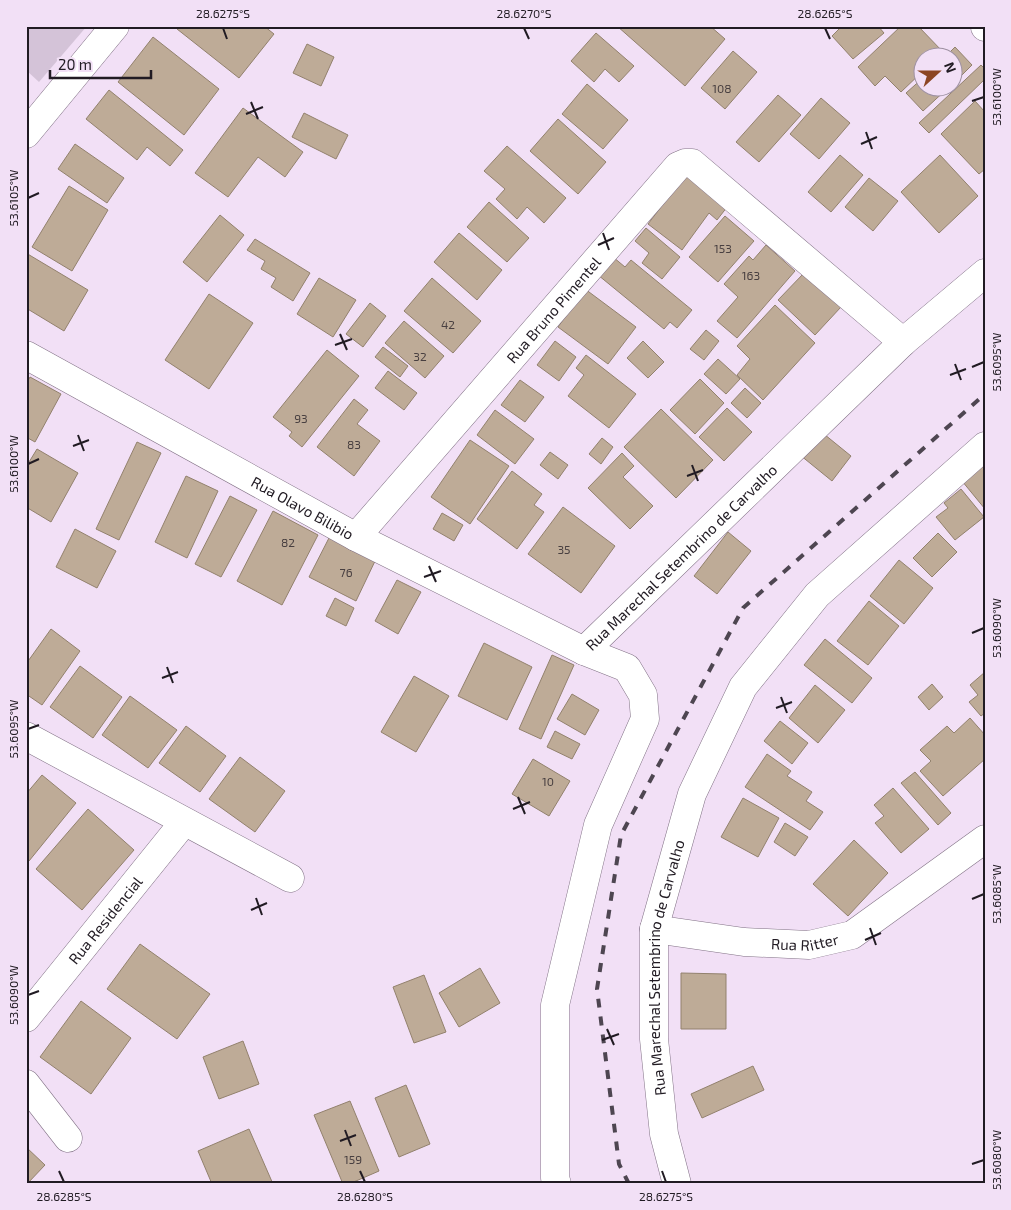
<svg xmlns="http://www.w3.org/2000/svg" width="1011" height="1210" font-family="'Exo 2',sans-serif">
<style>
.green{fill:#d4c3d8}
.building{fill:#beab97;stroke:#92816d}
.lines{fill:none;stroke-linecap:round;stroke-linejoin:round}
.minor-casing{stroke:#827286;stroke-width:29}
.minor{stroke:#fff;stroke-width:28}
.rail{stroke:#4e4651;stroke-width:4;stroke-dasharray:9 9;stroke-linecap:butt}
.ticks{fill:none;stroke:#211b23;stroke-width:2}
.labels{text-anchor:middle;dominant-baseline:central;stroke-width:4.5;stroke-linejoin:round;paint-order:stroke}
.number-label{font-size:12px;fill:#483f40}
.street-label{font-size:15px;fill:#211b23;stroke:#f2e0f6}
.neatline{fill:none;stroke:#211b23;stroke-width:2}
.ticks-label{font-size:12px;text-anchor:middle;fill:#211b23}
</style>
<rect width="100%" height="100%" fill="#f2e0f6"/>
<path class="green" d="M26,26H87L39,82L26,70Z"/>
<path class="building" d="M179,26H264L274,34L239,78L177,29Z
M617,26H710L725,39L685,86Z
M842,26H878L884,33L853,59L832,36Z
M901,26H918L943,52L937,58H924V70L901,92L885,76L875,86L858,67Z
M596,33L634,66L619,82L605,69L594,82L571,61Z
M153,37L219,89L184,135L118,82Z
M307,44L334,57L321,86L293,73Z
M955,47L972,65L954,83V58H944Z
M733,51L757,72L725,109L701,88Z
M981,65L985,69V79L929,133L919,123Z
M924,77V88H948L923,111L906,93Z
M587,84L628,120L603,149L562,114Z
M109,90L183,150L170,166L147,147L137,160L86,119Z
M778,95L801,115L759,162L736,142Z
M821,98L850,123L819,159L790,134Z
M975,101L985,112V169L979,174L941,134Z
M243,108L303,152L285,177L258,157L228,197L195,173Z
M304,113L348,135L336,159L292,137Z
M558,119L606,162L578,194L530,151Z
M75,144L124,178L107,203L58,169Z
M507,146L566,198L544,223L527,207L517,219L496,199L505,189L484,171Z
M840,155L863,175L831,212L808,192Z
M940,155L978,196L939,233L901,192Z
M689,170L731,202L717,220L709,213L682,250L648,224Z
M869,178L898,201L873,231L845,207Z
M69,186L108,210L72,271L32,247Z
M489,202L529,238L507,262L467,227Z
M220,215L244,235L207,282L183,262Z
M725,216L754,241L718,282L689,257Z
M646,228L680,257L662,279L642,263L649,253L635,241Z
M459,233L502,270L477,300L434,262Z
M255,239L310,273L293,301L271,287L276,278L261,269L265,261L247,250Z
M766,245L795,271L737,338L717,321L738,297L724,284L749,256L753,260Z
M26,253L88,290L64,331L26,308Z
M613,257L625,267L631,260L692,310L677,328L670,322L664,329L598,275Z
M804,273L841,307L815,335L778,300Z
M319,278L356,300L333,337L297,314Z
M432,278L481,321L453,353L404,311Z
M585,289L636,327L608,364L558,327Z
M209,294L253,323L209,389L165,360Z
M370,303L386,316L363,347L346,334Z
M775,305L815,343L763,400L737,375L750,359L737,346Z
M404,321L444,356L425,378L385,343Z
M706,330L719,341L704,360L690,349Z
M555,341L576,357L559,381L537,365Z
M643,341L664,362L648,378L627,358Z
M383,347L408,366L400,377L375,357Z
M327,350L359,376L302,447L289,436L292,432L273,417Z
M586,355L636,394L609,428L568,396L584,375L576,368Z
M718,359L740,379L726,394L704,374Z
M388,371L417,393L404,410L375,388Z
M30,377L61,394L35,442L26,437V384Z
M700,379L724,403L695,434L670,410Z
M520,380L544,397L525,422L501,405Z
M745,388L761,403L747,418L731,403Z
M354,399L368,410L357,424L380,441L354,476L317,447Z
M727,408L752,432L724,461L699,437Z
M661,409L713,460L676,498L624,447Z
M495,410L534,439L515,464L477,435Z
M819,430L851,456L832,481L800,455Z
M602,438L613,447L601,464L589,454Z
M470,440L509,466L470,524L431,497Z
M137,442L161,453L119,540L96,529Z
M37,449L78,473L51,522L26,507V467Z
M550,452L568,465L558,479L540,465Z
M622,453L634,466L623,477L653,506L630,529L588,488Z
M985,462V509L962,481Z
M512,471L542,494L534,505L544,512L517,549L477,519Z
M186,476L218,491L187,558L155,542Z
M961,489L984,517L955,540L936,517L948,508L944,503Z
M230,496L257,510L221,577L195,564Z
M563,507L615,546L581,593L528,554Z
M273,511L318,535L282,605L237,581Z
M442,513L463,525L454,541L433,529Z
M75,529L116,551L97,588L56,567Z
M728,532L751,551L717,594L694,576Z
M938,533L957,552L932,577L913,558Z
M330,536L376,559L356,601L309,577Z
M899,560L933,588L904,624L870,596Z
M397,580L421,592L398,634L375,621Z
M335,598L354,608L346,626L326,616Z
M869,601L899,626L868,665L837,641Z
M51,629L80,651L42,705L26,694V664Z
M825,639L872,678L852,703L804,665Z
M484,643L532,667L507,720L458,696Z
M552,655L574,665L541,739L519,729Z
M80,666L122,697L93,738L50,707Z
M985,672V713L981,716L969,702L978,695L970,685Z
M414,676L449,696L416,752L381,732Z
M932,684L943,697L929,710L918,697Z
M815,685L845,710L818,743L789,718Z
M572,694L599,710L585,735L557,719Z
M130,696L177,730L148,768L102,735Z
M970,718L985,735V759L943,796L920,771L931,761L920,750L947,726L954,733Z
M780,721L808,743L792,764L764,741Z
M186,726L226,756L200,792L159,763Z
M555,731L580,744L572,759L547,747Z
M767,754L791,771L787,776L812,792L806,801L823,812L810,830L745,787Z
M240,757L285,791L255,832L209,799Z
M533,759L570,781L549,816L512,794Z
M915,772L951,813L938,825L901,783Z
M42,775L76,803L29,861L26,859V794Z
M893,788L929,829L901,853L875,823L884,816L874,805Z
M743,798L779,818L758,857L721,837Z
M88,809L134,850L82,910L36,869Z
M785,823L808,837L795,856L774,842Z
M854,840L888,873L848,916L813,884Z
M140,944L210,994L177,1039L107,989Z
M480,968L500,1003L459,1027L439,993Z
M681,973L726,974V1029H681Z
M424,975L446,1032L414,1043L393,987Z
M81,1001L131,1038L91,1094L40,1057Z
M243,1041L259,1084L219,1099L203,1057Z
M753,1066L764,1090L702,1118L691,1094Z
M406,1085L430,1144L399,1157L375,1098Z
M350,1101L379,1171L349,1184H343L314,1115Z
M249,1129L273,1184H212L198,1151Z
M26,1147L45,1165L27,1184H26Z"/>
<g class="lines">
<g class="minor-casing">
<g id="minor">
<path d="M985,26V27"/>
<path d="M26,134L115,26"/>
<path id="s1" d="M26,355L356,537L584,651L627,668L643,695L645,719L598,825L555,1005V1178L557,1184"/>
<path id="s2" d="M356,537L678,166L685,163H692L903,342"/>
<path id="s3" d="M584,651L903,342L985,273"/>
<path d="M26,736L290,878"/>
<path id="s4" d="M654,929L744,942L809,945L852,935L985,839"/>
<path id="s5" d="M26,1018L184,822"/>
<path d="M26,1084L68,1138"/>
<path id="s6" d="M677,1184L664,1134L654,1039V929L692,794L743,687L817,595L985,446"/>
</g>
</g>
<use href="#minor" class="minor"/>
<path class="rail" d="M629,1184L619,1164L597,989L621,835L743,608L985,394"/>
</g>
<path class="ticks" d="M223,28L227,39M524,28L529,39M825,28L830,39M972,101L984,97M251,102L258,119M246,114L263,107M866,132L872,149M861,144L877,137M28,198L39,193M603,233L609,250M598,245L614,238M340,334L347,350M335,345L352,339M955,364L961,380M972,367L984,362M950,375L966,369M78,435L84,451M73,446L89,440M28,464L39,459M692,465L698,481M687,476L703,470M429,566L436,582M424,577L441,571M972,633L984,628M167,667L173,683M162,678L178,672M781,697L787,713M776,708L792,702M28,729L39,725M518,797L525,814M513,809L530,802M256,898L262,915M972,899L984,894M251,910L267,903M870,928L876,945M865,940L881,933M28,995L39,991M607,1029L614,1045M602,1040L619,1034M345,1130L351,1146M340,1141L356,1135M972,1164L984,1160M59,1171L64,1182M360,1171L365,1182M662,1171L666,1182"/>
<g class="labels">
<g class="number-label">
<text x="722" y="88">108</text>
<text x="723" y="248">153</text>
<text x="751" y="275">163</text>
<text x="448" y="324">42</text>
<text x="420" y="356">32</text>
<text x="301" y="418">93</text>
<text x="354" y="444">83</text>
<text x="288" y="542">82</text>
<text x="564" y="549">35</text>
<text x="346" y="572">76</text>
<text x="548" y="781">10</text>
<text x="353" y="1159">159</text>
</g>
<g class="street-label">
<text stroke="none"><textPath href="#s2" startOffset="301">Rua Bruno Pimentel</textPath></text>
<text stroke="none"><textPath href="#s1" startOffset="316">Rua Olavo Bilibio</textPath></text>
<text stroke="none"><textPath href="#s3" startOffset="135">Rua Marechal Setembrino de Carvalho</textPath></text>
<text stroke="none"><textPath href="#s5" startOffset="126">Rua Residencial</textPath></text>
<text stroke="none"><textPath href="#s4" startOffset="152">Rua Ritter</textPath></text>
<text stroke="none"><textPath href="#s6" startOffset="220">Rua Marechal Setembrino de Carvalho</textPath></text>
</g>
</g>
<rect width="1011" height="1210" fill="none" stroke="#f2e0f6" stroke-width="55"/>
<g transform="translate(938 72) rotate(69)"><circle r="24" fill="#f2e0f6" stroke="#9e91a2"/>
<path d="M0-4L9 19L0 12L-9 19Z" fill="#8c4523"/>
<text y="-8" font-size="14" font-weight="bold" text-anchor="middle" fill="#211b23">N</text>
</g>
<path d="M50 70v8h101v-8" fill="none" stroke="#211b23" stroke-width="2.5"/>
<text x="58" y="70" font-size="15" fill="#211b23" stroke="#f2e0f6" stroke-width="4" paint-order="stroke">20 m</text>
<rect x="28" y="28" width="956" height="1154" class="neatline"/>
<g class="ticks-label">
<text x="223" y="18">28.6275°S</text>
<text x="524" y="18">28.6270°S</text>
<text x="825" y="18">28.6265°S</text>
<text transform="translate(997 97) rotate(-90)" y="4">53.6100°W</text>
<text transform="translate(14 198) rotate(-90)" y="4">53.6105°W</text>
<text transform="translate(997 362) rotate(-90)" y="4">53.6095°W</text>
<text transform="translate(14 464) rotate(-90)" y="4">53.6100°W</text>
<text transform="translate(997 628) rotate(-90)" y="4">53.6090°W</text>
<text transform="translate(14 729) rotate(-90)" y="4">53.6095°W</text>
<text transform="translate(997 894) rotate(-90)" y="4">53.6085°W</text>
<text transform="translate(14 995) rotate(-90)" y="4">53.6090°W</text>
<text transform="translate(997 1160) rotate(-90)" y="4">53.6080°W</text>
<text x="64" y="1201">28.6285°S</text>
<text x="365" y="1201">28.6280°S</text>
<text x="666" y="1201">28.6275°S</text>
</g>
</svg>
